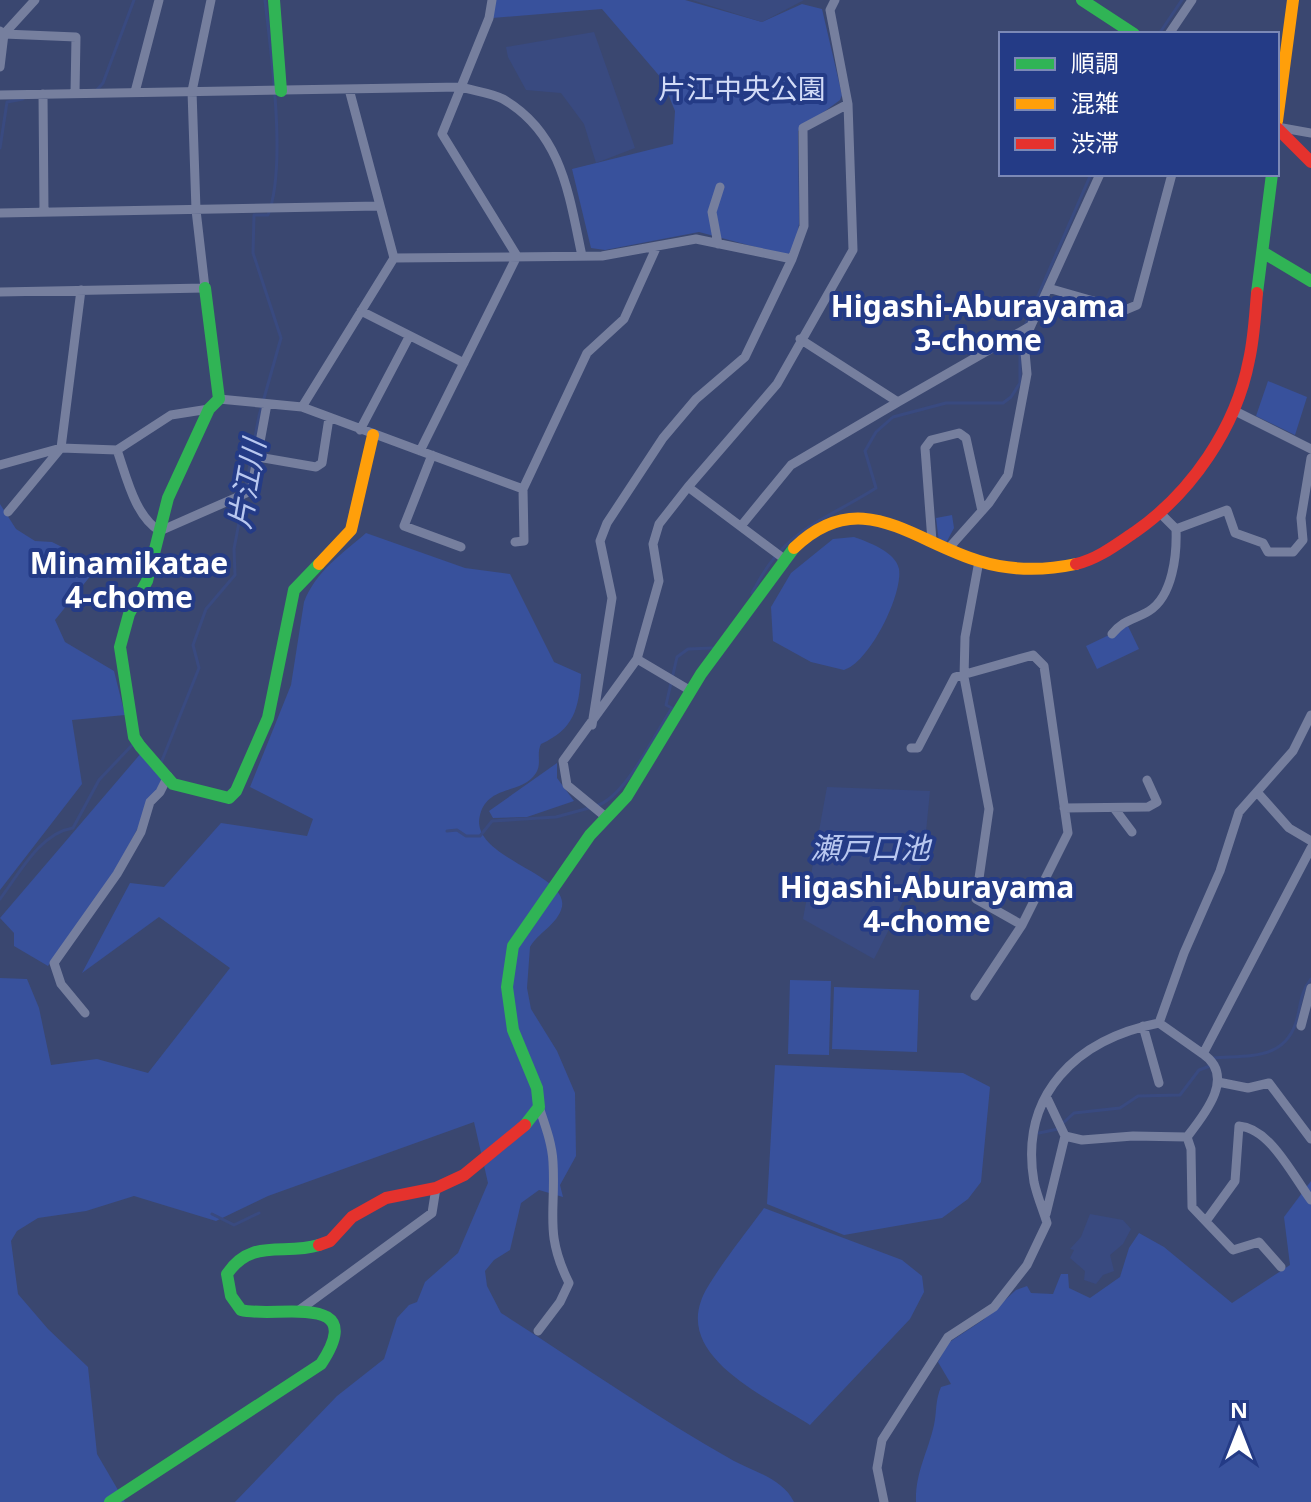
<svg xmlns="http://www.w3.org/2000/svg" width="1311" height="1502" font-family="'Noto Sans','Noto Sans JP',sans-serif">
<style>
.green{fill:#38519c}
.water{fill:#394a80}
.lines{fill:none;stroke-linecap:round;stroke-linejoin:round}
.stream{stroke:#394a80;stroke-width:3}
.street{stroke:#767f9e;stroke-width:9}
.fast{stroke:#30b455;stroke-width:12}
.slow{stroke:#ff9f0a;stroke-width:12}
.jam{stroke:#e5322d;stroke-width:12}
.labels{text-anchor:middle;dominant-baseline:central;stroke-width:8;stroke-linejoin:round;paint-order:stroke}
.park-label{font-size:28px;fill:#d2dbf7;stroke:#243b86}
.neighbourhood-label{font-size:30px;font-weight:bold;fill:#fff;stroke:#243b86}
.water-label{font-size:30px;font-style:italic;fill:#b9c8f0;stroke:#243b86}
</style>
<rect width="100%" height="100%" fill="#3a4770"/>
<path class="green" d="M495,0H685L762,22L802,4L822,9L842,95L840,100L798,131L799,224L794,251L786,255L699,232L605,250L591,248L572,169L673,144L675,111L662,79L602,9L492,18Z
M1268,381L1307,397L1295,435L1256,416Z
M0,504L16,529L35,541L52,542L66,549L92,574L55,620L65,642L114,671L125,715L72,720L82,784L0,890Z
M952,515L954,528L946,543L939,542L936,518Z
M366,533L465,568L510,574L554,662L581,674C579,709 574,729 541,744C536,754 542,764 536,773C522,795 488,784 480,815C468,859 575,874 561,910C555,926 538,933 530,947L527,988L531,1009L557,1051L575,1093L576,1156L560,1185L563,1197L539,1190L521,1203L510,1250L494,1260L485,1271L487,1286L501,1313C578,1362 654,1416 734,1461C755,1472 783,1479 794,1502H235L337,1396L384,1359L397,1318L409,1305L417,1302L425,1282L458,1253L488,1183L474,1122L268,1196L216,1221L134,1196L86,1211L38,1218L17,1231L11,1241L18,1294L48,1329L88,1367L97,1454L125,1502H0V978L27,979L39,1008L51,1065L97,1059L148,1073L230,968L159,917L82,973L130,883L164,887L221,823L307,836L313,819L250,787L291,685L304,602C316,571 342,554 366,533Z
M854,537C868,542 896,552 899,569C903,595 869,663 844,670L811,662L773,641L771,607L791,573L833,539Z
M1128,626L1139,649L1097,669L1086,646Z
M142,752L165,777L115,871L48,966L14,946V933L0,918Z
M557,763V778L574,801L527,817L493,818L489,811Z
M790,980L831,981L829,1055L788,1054Z
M834,987L919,990L917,1052L832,1049Z
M775,1065L963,1073L990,1087L981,1182L968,1199L942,1218L844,1235L767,1204Z
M1311,1181V1502H916C915,1473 928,1452 934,1425C937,1411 935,1401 941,1387L951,1384L938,1362L948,1343L983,1320L1016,1290L1027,1286L1031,1293L1053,1294L1061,1274H1068L1069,1288L1090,1298L1120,1277L1129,1248L1139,1233L1164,1247L1232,1303L1290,1265L1284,1217Z
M764,1208L902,1260L922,1276L924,1292L910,1319L810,1425C769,1398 680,1360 701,1301C707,1281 750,1228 764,1208Z"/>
<path class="water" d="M692,0H804L762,22Z
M594,32L635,148L596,163L584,124L561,93L526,90L508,57L506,47Z
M827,787L930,791L923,862L874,959L803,919Z
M1090,1214L1123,1220L1131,1229L1123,1244L1110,1255L1114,1271L1103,1275L1096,1284L1084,1280L1085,1271L1070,1258L1074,1250L1070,1249L1081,1237Z"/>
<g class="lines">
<path class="stream" d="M1159,34L1182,0
M96,91L103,83L134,0
M0,148L7,102L23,99
M1024,328L1091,174
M752,593C785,528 819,524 876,488L865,451L876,432L893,417L946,403H1003L1011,397L1020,383V339
M161,763L199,668L193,645L206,609L235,575L234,549L259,416L281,338L253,253L254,215H268C287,167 271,53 265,0
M596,806C626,797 654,735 672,708L666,705L677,657L688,649L713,648
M447,831L457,830L466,836H480L492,821L556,817L589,808
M0,899C19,874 40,833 73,828L99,780L135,742
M1213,1058C1248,1055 1288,1062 1298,1015C1301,1001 1302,990 1311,979
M1063,1123L1074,1113L1120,1108L1138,1096L1180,1095L1199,1070L1210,1066
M1039,1133L1058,1129
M212,1214L234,1225L259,1213"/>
<path class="street" d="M0,31L4,34L76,37L75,93
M1169,34L1192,0
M0,67L4,34L35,0
M135,92L159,0
M43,94L44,212
M0,95L461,87C474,91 492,93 503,99C562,133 569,195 582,256
M1277,127L1311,133
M0,213L379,206
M718,244L712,212L720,187
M394,258L602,256L696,239L792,259L745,357L696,399L663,438L607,523L600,541L612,598L592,725
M792,259L804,226L803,128L848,104
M1048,288L1125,310L1137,305L1172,174
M0,292L205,288L196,210L192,91L211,0
M361,311L464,363
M800,339L898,402L1029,327
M219,399L302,407L523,489L524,541L515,542
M302,407L394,258L349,89
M1233,410L1311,449
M360,430L409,337
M117,450L171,415L209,409
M420,451L517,256L442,134L489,18L492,0
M432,455L404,526L461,547
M258,457L316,467L322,463L329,418
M0,465L61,448L117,450C126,475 135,517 160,531L251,491L267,404
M523,489L587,353L624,319L657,246
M8,512L61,448L81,290
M741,526L791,465L898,402
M1176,529L1227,510L1235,533L1263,543L1268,552H1293L1303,540L1301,518L1311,458
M932,541L925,448L931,440L959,433L966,438L982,511
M948,549L989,503L1008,475L1027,374L1024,341L1100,174
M783,558L688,487L777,384L853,250L848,104L830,10L835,0
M979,561L965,637L964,677L989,809L976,899L1022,925
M1112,634C1124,619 1134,620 1149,611C1173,596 1177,554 1176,529L1161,514
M637,659L691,691
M911,748H918L955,677L1033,655L1044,666L1068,833L1022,925L975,996
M1257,792L1289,828L1311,841
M1064,808L1148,807L1157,802L1147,780
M1114,808L1132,832
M607,818L567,785L563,761L637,659L659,581L653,544L659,524L688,487
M85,1013L61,984L54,963L117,874L141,832L150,802L160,792L168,776
M1159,1023L1184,953L1220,871L1239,812L1293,751L1311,715
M1143,1026L1159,1083
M1301,1026L1311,988
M1218,1082L1248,1088L1269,1083L1311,1139
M1046,1096L1065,1136L1082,1140L1133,1136L1187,1137C1205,1114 1236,1076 1203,1054
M1187,1137L1191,1149L1192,1207L1233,1250L1259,1242L1281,1267
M1046,1214L1065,1136
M1206,1221L1235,1181L1239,1126C1270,1128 1293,1176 1311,1200
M298,1311L432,1213L436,1188
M538,1331L560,1302L569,1283C544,1233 556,1213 553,1162C552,1143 545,1125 539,1107
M884,1502L877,1468L882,1440L948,1337L994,1307L1027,1265L1047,1223C1043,1210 1037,1196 1034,1182C1019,1094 1077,1039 1159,1023L1203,1054L1311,848"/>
<path class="fast" d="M274,0L281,91
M1082,0L1134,34
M1264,253L1311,281
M205,288L219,399L209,409L168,498L147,581L129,614L120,647L134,737L140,746L173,784L229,798L236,791L268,718L294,590L319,564
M1257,293L1272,174
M525,1125L539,1107L537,1088L513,1030L507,987L513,946L590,835L627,796L701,674L794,548
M110,1502L321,1364C370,1290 275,1319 241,1310L231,1296L227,1274C252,1237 284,1256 319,1245"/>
<path class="slow" d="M1277,121L1293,0
M794,548C860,484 912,541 979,561C1011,571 1043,571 1076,564
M319,564L351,530L373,435"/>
<path class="jam" d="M1277,128L1311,162
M1076,564C1098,559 1117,544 1135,532C1191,493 1236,428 1249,360C1254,338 1255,315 1257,293
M319,1245L330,1241L352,1217L386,1198L436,1188L464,1175L525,1125"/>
</g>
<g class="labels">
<g class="park-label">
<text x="742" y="88">片江中央公園</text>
</g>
<g class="neighbourhood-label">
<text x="978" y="305">Higashi-Aburayama<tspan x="978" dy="34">3-chome</tspan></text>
<text x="129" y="562">Minamikatae<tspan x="129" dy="34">4-chome</tspan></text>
<text x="927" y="886">Higashi-Aburayama<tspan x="927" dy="34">4-chome</tspan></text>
</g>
<g class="water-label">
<text transform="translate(246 484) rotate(-80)">片江川</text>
<text x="870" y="847">瀬戸口池</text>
</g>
</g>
<rect x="999" y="32" width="280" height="144" fill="#243b86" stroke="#7c89b6" stroke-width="2"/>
<rect x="1015" y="58" width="40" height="12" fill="#30b455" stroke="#7c89b6" stroke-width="2"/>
<text x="1071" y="72" font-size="24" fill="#ffffff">順調</text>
<rect x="1015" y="98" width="40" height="12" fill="#ff9f0a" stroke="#7c89b6" stroke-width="2"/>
<text x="1071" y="112" font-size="24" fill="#ffffff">混雑</text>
<rect x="1015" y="138" width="40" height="12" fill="#e5322d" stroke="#7c89b6" stroke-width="2"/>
<text x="1071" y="152" font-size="24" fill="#ffffff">渋滞</text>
<g transform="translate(1239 1430)" stroke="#243b86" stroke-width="6" paint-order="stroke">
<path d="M0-6L14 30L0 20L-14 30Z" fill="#ffffff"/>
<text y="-12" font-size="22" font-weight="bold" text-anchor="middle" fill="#ffffff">N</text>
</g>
</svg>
